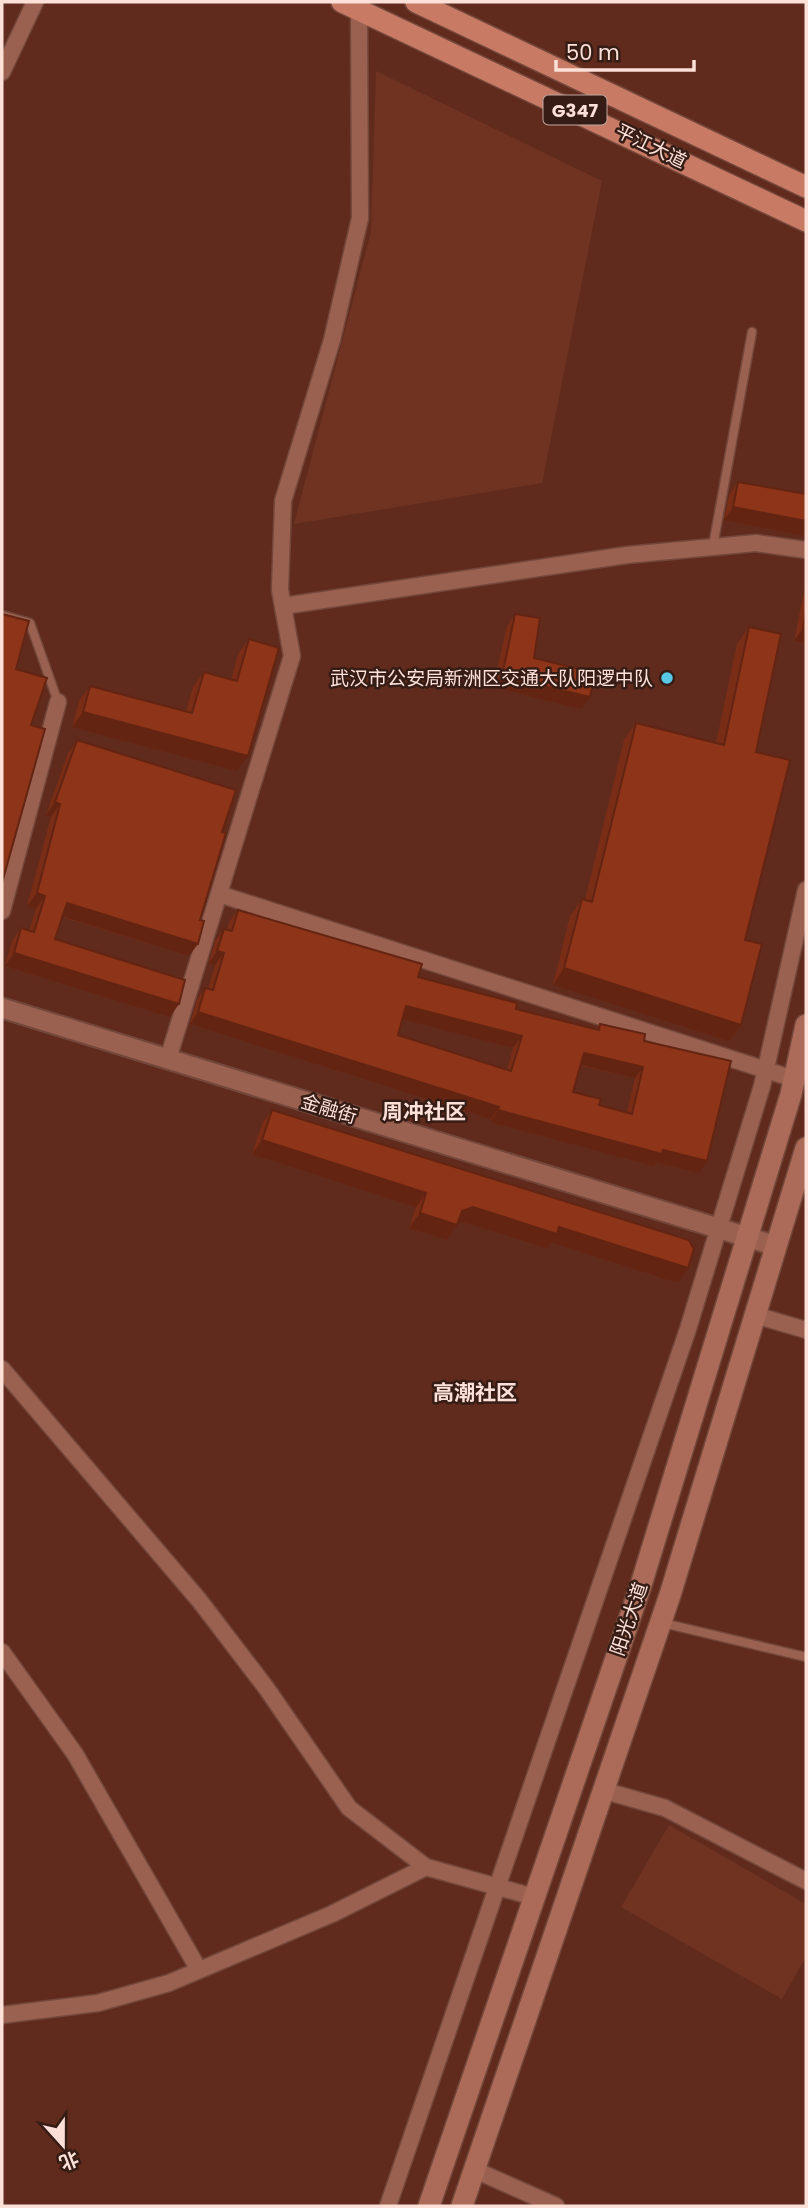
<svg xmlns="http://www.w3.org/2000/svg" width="808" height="2208" font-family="Poppins,'Noto Sans SC',sans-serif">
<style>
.built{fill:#703322}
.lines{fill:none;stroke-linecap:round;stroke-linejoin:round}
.service-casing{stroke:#73473b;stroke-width:11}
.minor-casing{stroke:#73473b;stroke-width:19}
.tertiary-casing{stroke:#73473b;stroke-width:23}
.secondary-casing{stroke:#73473b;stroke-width:24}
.trunk-casing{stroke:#73473b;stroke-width:24}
.service{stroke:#9b6150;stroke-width:8}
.minor{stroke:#9b6150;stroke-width:16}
.tertiary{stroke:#9b6150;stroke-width:19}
.secondary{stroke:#ac6b58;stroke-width:21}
.trunk{stroke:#c87a65;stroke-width:21}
.wall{fill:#792d16;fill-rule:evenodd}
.shaded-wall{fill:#632412}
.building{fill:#8d3419;stroke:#632412;stroke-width:2;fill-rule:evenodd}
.poi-dot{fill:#59c8e4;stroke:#351d16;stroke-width:2.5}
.labels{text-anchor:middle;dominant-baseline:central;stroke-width:5;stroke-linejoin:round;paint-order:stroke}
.shield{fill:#351d16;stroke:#c1a69e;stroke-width:2}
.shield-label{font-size:18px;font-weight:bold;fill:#fde1d9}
.street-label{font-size:19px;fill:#fde1d9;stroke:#351d16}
.poi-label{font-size:19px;fill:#fde1d9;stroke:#351d16;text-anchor:end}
.neighbourhood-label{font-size:21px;font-weight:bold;fill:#fde1d9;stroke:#351d16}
</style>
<rect width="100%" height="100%" fill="#602b1c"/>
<path class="built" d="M376,71L602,181L542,483L294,524L371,232Z
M669,1825L806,1904V1957L782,1999L621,1907Z"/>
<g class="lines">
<g class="service-casing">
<path id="service" d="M713,546L752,332
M2,615L30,623L58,702
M663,1623L806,1657"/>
</g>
<g class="minor-casing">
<path id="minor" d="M2,72L35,2
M283,606L627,555L756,543L806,550
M219,894L794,1079
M2,911L58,702
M168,1059L292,656L280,590L283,501L332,340L360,218L359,10
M755,1315L806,1330
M2,1369L199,1600L267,1689L349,1808L426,1867L534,1897
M2,1652L75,1754L199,1970
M602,1790L665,1808L806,1881
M2,2015L98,2003L169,1983L332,1914L426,1867
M475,2170L556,2206
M388,2206L688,1329L762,1086L806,890"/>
</g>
<g class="tertiary-casing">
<path id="tertiary" d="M2,1008L776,1246"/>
</g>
<g class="secondary-casing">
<path id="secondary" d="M429,2206L641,1585L791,1094L806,1025
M462,2206L670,1595L806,1148"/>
</g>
<g class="trunk-casing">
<path id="trunk" d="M342,2L806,221
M416,2L806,187"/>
</g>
<use href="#service" class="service"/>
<use href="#minor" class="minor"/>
<use href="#tertiary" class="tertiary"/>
<use href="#secondary" class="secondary"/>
<use href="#trunk" class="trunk"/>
</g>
<path class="wall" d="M738,482L806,494V536L724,520L729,495Z
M806,582V643L794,641Z
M515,614L534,658L581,709L493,687L507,626Z
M749,627L756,752L741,1025L729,1041L553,985L570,916L582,899L585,900L624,740L636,723L716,743L737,644Z
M249,639L237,771L72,727L79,701L90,686L186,712L193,687L204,672L231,680L238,654Z
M77,740L222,832L189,956L62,917L55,939L170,1017L5,966L12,941L21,928L29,931L36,909L27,906L51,817L46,815L68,753Z
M238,910L418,977L516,1009L596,1029L600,1024L644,1041L699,1173L656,1162L654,1166L490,1122L491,1119L190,1024L197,1000L205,988L208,989L215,965L209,963L215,941L224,929L227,930L229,922ZM402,1019L513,1048L507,1070L398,1035ZM581,1066L635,1078L627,1112L599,1105L573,1092Z
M272,1110L678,1283L551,1242L547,1248L463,1222L458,1223L447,1240L409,1228L416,1207L252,1154L262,1124Z"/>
<path class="shaded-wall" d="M733,507L806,521V536L724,520Z
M803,628L806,629V643L794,641Z
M502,676L590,697L581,709L493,687Z
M83,712L248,756L237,771L72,727Z
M55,802L60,804L51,817L46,815Z
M37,893L45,896L36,909L27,906Z
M67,903L198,944L189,956L58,915Z
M217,951L224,953L215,965L209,963Z
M14,953L179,1004L170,1017L5,966Z
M564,968L741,1025L729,1041L553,985Z
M406,1006L522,1036L513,1048L398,1018Z
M198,1012L499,1107L491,1119L190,1024Z
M584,1053L643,1067L635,1078L576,1064Z
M498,1110L663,1150L707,1161L699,1173L656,1162L654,1166L490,1122Z
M262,1140L426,1193L416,1207L252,1154Z
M473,1207L559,1227L688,1268L678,1283L551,1242L547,1248L463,1222L455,1225H457L447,1240L409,1228L420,1213L462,1211Z"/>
<path class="building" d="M738,482L806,494V521L733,507Z
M2,614L29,621L16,669L47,678L31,725L45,729L2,883Z
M515,614L540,618L534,658L595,673L590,697L502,676Z
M806,614V629L803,628Z
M749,627L781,634L756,752L790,760L745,940L762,944L741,1025L564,968L582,899L592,902L636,723L724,745Z
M249,639L279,648L248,756L83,712L90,686L192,713L204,672L237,681Z
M77,740L236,790L222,832L226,833L200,920L204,921L198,944L67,903L55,939L185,980L179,1004L14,953L21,928L34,932L45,896L37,893L60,804L55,802Z
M238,910L422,964L418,977L517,1003L516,1009L599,1030L600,1024L645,1034L644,1041L731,1061L707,1161L663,1150L662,1154L498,1110L499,1107L198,1012L205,988L213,990L224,953L217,951L224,929L232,931ZM406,1006L522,1036L511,1071L398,1035ZM584,1053L643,1067L632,1114L599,1105L601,1099L573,1092Z
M272,1110L689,1240L694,1249L688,1268L559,1227L557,1234L473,1207L462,1211L457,1225L420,1213L426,1193L262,1140Z"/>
<circle class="poi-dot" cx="667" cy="678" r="7"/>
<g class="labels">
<rect class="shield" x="543.5" y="95.5" width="63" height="29" rx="5"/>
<g class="shield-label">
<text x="575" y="110">G347</text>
</g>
<g class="street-label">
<text transform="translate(651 146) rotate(26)">平江大道</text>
<text transform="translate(329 1109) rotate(17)">金融街</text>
<text transform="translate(629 1619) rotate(-71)">阳光大道</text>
</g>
<g class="poi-label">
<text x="653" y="678">武汉市公安局新洲区交通大队阳逻中队</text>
</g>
<g class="neighbourhood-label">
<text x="424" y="1111">周冲社区</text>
<text x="475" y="1392">高潮社区</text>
</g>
</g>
<rect width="808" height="2208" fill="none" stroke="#fde1d9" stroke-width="7"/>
<g transform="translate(63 2145) rotate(159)" stroke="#351d16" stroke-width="5" paint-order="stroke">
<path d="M0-5L12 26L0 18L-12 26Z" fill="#fde1d9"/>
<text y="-10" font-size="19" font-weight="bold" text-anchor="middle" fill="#fde1d9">北</text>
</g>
<path d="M556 60v10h138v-10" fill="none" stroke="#fde1d9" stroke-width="3.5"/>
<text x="566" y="60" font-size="21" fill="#fde1d9" stroke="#351d16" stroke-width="5" paint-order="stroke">50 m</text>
</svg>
